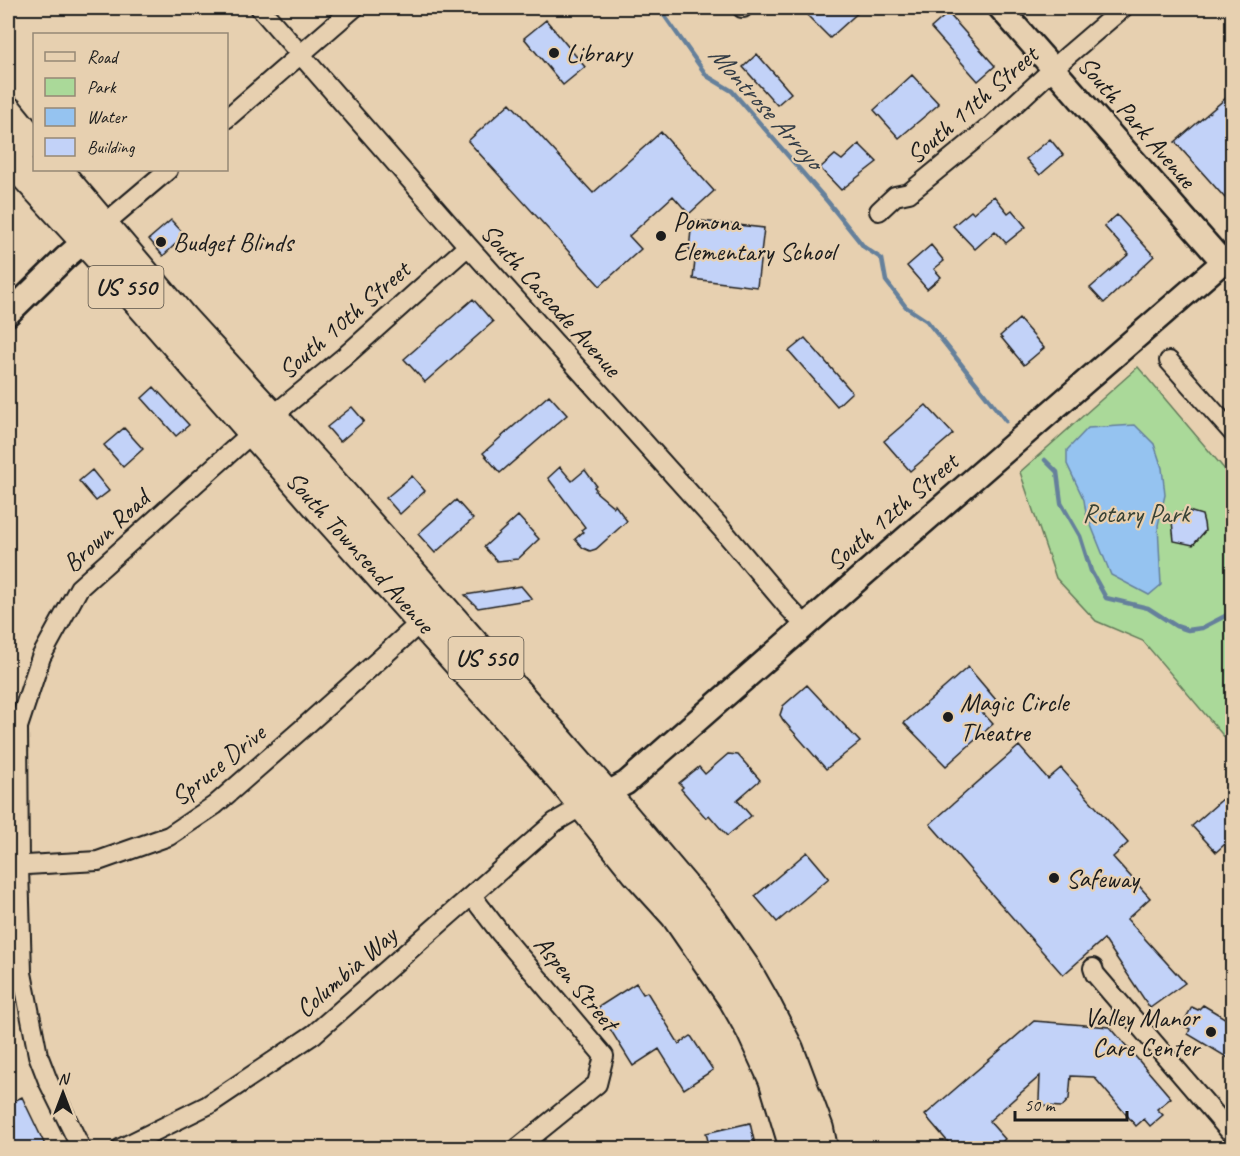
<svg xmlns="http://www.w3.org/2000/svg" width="1240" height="1156" font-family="Caveat,sans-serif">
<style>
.green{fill:#aad999;stroke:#637a5a;stroke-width:1.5}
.water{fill:#95c3f0;stroke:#65809b;stroke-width:1.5}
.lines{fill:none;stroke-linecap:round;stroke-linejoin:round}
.stream{stroke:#65809b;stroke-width:4.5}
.building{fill:#c2d2f8;stroke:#1c1c1c;stroke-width:1.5}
.minor-casing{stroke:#1c1c1c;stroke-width:22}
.tertiary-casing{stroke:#1c1c1c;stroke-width:27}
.trunk-casing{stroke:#1c1c1c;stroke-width:34}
.minor{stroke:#e7d0b0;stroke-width:18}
.tertiary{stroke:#e7d0b0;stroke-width:22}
.trunk{stroke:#e7d0b0;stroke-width:30}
.poi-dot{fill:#1c1c1c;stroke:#e7d0b0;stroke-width:2}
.labels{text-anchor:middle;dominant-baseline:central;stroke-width:4.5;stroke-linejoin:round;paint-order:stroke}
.shield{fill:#e7d0b0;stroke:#595248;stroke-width:1.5}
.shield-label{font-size:24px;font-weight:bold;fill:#1c1c1c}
.poi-label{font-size:26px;fill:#1c1c1c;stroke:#e7d0b0;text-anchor:start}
.street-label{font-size:26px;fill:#1c1c1c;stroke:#e7d0b0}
.park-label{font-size:26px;fill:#384235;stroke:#e7d0b0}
.water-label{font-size:27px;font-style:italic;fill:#343d46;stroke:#e7d0b0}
</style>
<rect width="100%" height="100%" fill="#e7d0b0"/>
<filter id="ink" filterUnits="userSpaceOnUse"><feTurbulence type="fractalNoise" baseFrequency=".0167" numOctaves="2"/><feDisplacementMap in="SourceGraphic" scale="12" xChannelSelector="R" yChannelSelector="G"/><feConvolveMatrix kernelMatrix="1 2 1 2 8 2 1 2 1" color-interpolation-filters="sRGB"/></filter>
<g filter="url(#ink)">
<path class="green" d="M1138,367L1232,478V746L1143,641L1096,621L1056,578L1020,472Z"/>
<path class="water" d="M1135,425L1154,444L1162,468L1165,495L1158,525L1161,585L1149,595L1111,575L1086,513L1084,500L1067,464V450L1088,428Z"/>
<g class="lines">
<path class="stream" d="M659,8L707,76L732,91L828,202L864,247L882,259L886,281L906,307L927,321L1006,421
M1045,460L1057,472L1061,503L1080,536L1091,571L1106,598L1148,608L1176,626L1188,630L1202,628L1227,615L1232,616"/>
</g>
<path class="building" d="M817,8H863L830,38L808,16Z
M948,13L995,66L978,81L931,28Z
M546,20L585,67L563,85L524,38Z
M757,54L791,93L777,105L743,67Z
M912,75L939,104L899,138L874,110Z
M1233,92V192L1225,198L1175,142Z
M510,103L593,193L661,132L714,191L689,214L673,196L629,236L641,249L600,286L468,141Z
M1050,139L1063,155L1040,175L1026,159Z
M859,144L877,162L841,190L820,168L835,155L842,160Z
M994,196L1008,213L1012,210L1026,227L1006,243L995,231L975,249L953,226L971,211L973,213Z
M1117,215L1154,256L1104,303L1090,288L1129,254L1104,226Z
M171,220L185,235L163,256L149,239Z
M692,220L764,228L757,287L693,279L696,251L689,250Z
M931,245L944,261L934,269L941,277L927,289L907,266Z
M473,299L493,322L425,382L404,359Z
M1019,319L1044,348L1024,365L1000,336Z
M805,338L852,392L837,406L789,351Z
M154,387L189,425L176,436L142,398Z
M549,395L567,415L500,473L483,453Z
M926,405L953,434L910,471L884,441Z
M352,407L364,421L340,442L327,427Z
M124,428L143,449L123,467L104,445Z
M560,467L572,481L585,470L596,485L594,487L596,489L595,491L614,507L615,505L627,521L596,549L590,551L583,548L575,539L583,532L581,530L585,527L548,478Z
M92,470L109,491L96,501L79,481Z
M412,476L425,491L400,514L386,498Z
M456,500L473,519L435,553L418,534Z
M1185,510L1202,515L1204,523L1205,531L1193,545L1174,541L1172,521Z
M518,516L539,539L518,559L497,561L484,547Z
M521,586L532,599L478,608L465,595Z
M968,667L996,700L982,712L993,724L946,766L904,723Z
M807,685L860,742L826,769L783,720L780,715L783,706Z
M1019,746L1048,779L1061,768L1128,843L1113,857L1150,898L1127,919L1185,983L1150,1008L1104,939L1063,975L930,824Z
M728,754L738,755L760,780L737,800L751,816L727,836L709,815L706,818L681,789L683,787L679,783L699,767L705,774Z
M1233,790V837L1216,852L1192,826Z
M807,852L829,878L777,922L755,896Z
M636,983L643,994L647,992L679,1044L691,1036L713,1070L684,1089L659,1049L633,1066L597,1008Z
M1203,1005L1233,1023V1061L1188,1034L1190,1029L1182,1025L1192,1007L1198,1010Z
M1034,1021L1110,1027L1171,1098L1157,1109L1163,1115L1150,1126L1144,1119L1136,1126L1094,1077L1071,1076L1069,1099L1062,1107L1045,1106L1039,1100L1040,1076L989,1121L1005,1139L994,1149H954L925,1115Z
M22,1097L45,1145L39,1149H14L8,1135V1104Z
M750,1123L756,1149H710L706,1133Z"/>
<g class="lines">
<g class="minor-casing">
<path id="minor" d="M260,8L468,246L721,528L787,606L806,626
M742,8H743
M226,119L354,8
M879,211L895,196L909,193L991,126L1067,56L1123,8
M103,225L168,170
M1169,361L1232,432
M9,866L98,861L169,836L215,805L303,728L422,621
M472,896L501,934L604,1056L597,1084L518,1148
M1093,968L1095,974L1232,1134
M81,1148L48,1081L38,1055L22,973L19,867L18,727L41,657L79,588L253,432L344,357L468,246
M121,1148L208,1105L314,1034L555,822L584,805"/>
</g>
<g class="tertiary-casing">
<path id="tertiary" d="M1000,8L1223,262
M8,314L65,258L96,231
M594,800L626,783L854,583L1232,254"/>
</g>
<g class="trunk-casing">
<path id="trunk" d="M8,112L34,144
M8,156L85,240L322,510L512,722L564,781L637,872L676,915L734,999L751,1029L774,1079L795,1148
M56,170L183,320L323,473L605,794L709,917L745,969L766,1006L788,1049L818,1129L822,1148"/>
</g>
<use href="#minor" class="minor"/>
<use href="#tertiary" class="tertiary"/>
<use href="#trunk" class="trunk"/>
</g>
</g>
<g class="poi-dot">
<circle cx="554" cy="53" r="6"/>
<circle cx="661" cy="236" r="6"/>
<circle cx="161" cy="242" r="6"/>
<circle cx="948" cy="717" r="6"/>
<circle cx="1054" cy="878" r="6"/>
<circle cx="1211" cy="1032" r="6"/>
</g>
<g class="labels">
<g class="shield">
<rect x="88.5" y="266" width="75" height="42" rx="4.5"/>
<rect x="448.5" y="637" width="75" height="42" rx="4.5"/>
</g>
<g class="shield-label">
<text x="126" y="287">US 550</text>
<text x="486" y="658">US 550</text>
</g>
<g class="poi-label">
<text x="566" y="53">Library</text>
<text x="673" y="221">Pomona<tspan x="673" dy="30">Elementary School</tspan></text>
<text x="173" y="242">Budget Blinds</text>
<text x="960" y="702">Magic Circle<tspan x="960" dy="30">Theatre</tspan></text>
<text x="1066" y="878">Safeway</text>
<text x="1199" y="1017" text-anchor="end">Valley Manor<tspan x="1199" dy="30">Care Center</tspan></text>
</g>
<g class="street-label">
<text transform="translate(972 105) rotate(-41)">South 11th Street</text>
<text transform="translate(1137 122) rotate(49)">South Park Avenue</text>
<text transform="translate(551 300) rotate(48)">South Cascade Avenue</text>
<text transform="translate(344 320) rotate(-41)">South 10th Street</text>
<text transform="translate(892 512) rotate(-41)">South 12th Street</text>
<text transform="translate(106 531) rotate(-43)">Brown Road</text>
<text transform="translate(360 552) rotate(48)">South Townsend Avenue</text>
<text transform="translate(218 765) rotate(-39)">Spruce Drive</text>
<text transform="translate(346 972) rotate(-41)">Columbia Way</text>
<text transform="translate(576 983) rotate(50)">Aspen Street</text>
</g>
<g class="park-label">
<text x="1136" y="513">Rotary Park</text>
</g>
<g class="water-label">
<text transform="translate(766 107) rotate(48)">Montrose Arroyo</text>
</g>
</g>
<rect width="1240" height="1156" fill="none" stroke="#e7d0b0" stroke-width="30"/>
<rect x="15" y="15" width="1210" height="1126" fill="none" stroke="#1c1c1c" stroke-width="2" filter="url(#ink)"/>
<rect x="33" y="33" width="195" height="138" fill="#e7d0b0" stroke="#968875" stroke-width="1.5"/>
<rect x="45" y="52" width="30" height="9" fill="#e7d0b0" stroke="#968875" stroke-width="1.5"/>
<text x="87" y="63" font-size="18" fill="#1c1c1c">Road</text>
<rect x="45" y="78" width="30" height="18" fill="#aad999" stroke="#968875" stroke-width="1.5"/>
<text x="87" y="93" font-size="18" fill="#1c1c1c">Park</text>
<rect x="45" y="108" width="30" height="18" fill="#95c3f0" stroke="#968875" stroke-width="1.5"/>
<text x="87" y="123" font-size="18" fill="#1c1c1c">Water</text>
<rect x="45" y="138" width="30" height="18" fill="#c2d2f8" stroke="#968875" stroke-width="1.5"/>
<text x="87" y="153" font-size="18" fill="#1c1c1c">Building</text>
<g transform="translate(63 1093)" stroke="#e7d0b0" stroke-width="4.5" paint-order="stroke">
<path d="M0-4.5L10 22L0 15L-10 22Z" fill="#1c1c1c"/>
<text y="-9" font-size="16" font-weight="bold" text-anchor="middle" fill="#1c1c1c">N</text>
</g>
<path d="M1015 1111v9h112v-9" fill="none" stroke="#1c1c1c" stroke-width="3"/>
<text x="1024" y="1111" font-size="18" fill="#1c1c1c" stroke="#e7d0b0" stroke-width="4.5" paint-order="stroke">50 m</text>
</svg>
